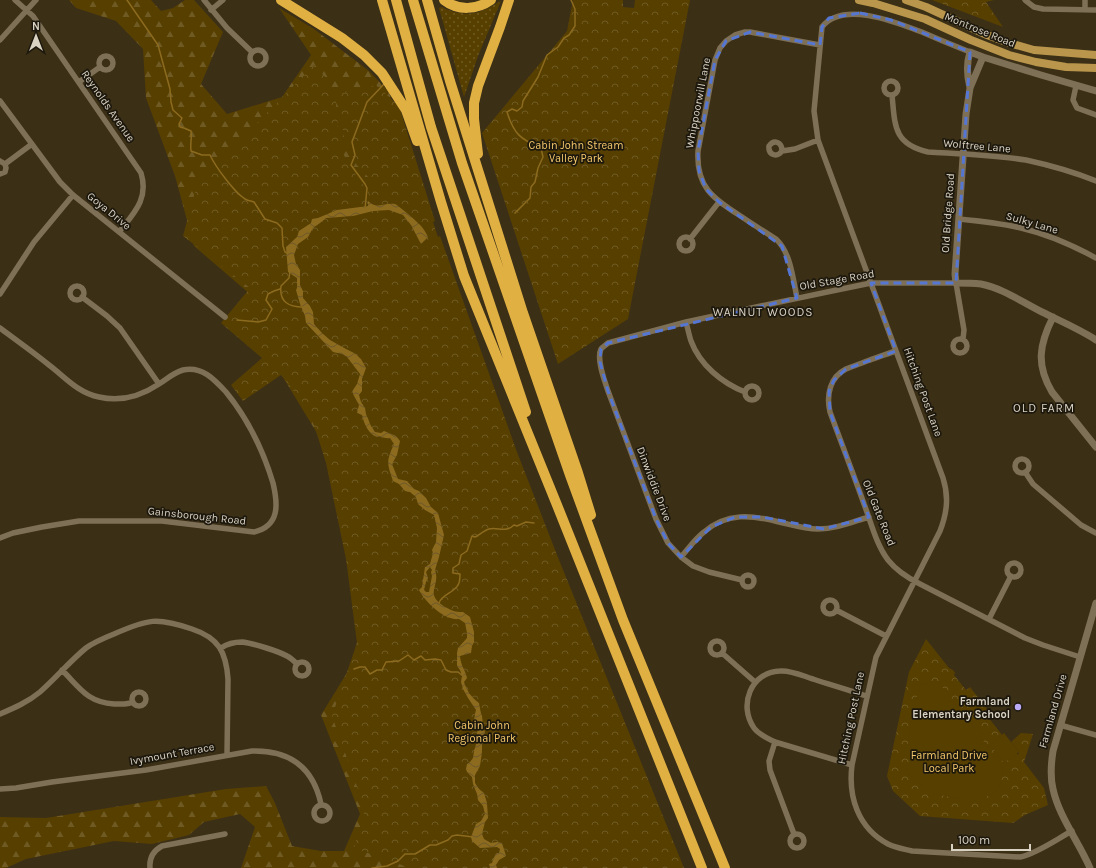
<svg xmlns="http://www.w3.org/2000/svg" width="1096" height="868" font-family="Karla,sans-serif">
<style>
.grass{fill:url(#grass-dots)}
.forest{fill:url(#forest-firs)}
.park{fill:url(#park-crowns)}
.garden{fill:#573f00}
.water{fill:url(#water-waves);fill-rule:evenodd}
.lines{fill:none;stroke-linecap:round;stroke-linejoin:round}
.stream{stroke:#8c6b1f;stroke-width:1.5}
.minor{stroke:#7e7056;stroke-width:5.5}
.tertiary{stroke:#7e7056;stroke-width:7}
.primary{stroke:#b9964b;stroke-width:8}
.motorway{stroke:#e1b043;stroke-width:10}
.marked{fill:none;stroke:#5576d2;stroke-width:3;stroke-dasharray:8 5;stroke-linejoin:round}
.poi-dot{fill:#bbaaf6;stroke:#1d180d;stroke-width:1.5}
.labels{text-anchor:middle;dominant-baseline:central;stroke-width:3.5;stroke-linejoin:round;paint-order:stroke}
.street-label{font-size:11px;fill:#d9d2c3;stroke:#1d180d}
.park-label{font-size:11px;fill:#f6c96b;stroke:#1d180d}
.poi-label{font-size:11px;font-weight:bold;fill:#d9d2c3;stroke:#1d180d;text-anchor:end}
.neighbourhood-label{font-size:12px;letter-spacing:1px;fill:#d9d2c3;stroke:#1d180d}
</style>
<defs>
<pattern id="grass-dots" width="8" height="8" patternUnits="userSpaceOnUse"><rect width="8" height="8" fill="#573f00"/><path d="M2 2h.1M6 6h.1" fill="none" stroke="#6f5a24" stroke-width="1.8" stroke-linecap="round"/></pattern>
<pattern id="forest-firs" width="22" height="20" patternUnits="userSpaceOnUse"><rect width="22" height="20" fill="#573f00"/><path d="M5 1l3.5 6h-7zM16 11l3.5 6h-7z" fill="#6f5a24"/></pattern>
<pattern id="park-crowns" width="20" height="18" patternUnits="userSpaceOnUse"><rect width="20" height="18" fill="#573f00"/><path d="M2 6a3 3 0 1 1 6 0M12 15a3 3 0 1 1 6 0" fill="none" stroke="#6f5a24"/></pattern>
<pattern id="water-waves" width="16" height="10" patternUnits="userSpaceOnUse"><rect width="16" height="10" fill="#8c6b1f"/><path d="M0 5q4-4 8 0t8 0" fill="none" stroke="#6e592a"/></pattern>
</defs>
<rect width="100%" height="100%" fill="#3b2f16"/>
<path class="grass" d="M501,1L478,56L464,97L439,8L442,7C453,13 468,16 481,11C488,9 495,4 501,1Z"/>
<path class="forest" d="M69,0H151L161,11L173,8L185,0H194L223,32L201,84L227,114L282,97L311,55L279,8L314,29L369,71L389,92L419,192L423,239L679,868H241L255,827L240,814L204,822L189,835L152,844L114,841L26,859L6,868H0V817L46,818L226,789L266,786L275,803L292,846L321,851H344L360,814L321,715L350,668L361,628L323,443L281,374L251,295L194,246L175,176L146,98L143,49L116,21L76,8Z"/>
<path class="park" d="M573,0H623V7L634,8L635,0H690L628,319L558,364L482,133L567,31Z
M932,0H994L986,2L1003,27Z
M314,65C318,70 325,76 328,81C341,102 335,127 341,148C347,166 361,180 370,196L369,178L356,164L344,138L339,94L376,85L399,106L435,221L433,222L438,237L440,236L517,452L559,560L684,868H410L354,848L365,809L332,716L357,643L346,559L326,463L315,428L307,409L301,400L281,375L243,401L231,385L262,358L221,323L250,288L183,236L197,184Z
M926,639L949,668L953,670L955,673L954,675L966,690L970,687L987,709L984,712L1018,755L1019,752L1011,742L1021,733L1033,734L1024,762L1044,788L1048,805L1025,815L1013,823L920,816L893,791L887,776L909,672Z"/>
<path class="garden" d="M937,681L963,713V723L970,722L1003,769L999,789L982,799H960L935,794L914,780L905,767L919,757L908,745L911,714L921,684Z
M1004,733L1019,752L1004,763L990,745Z"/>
<path class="water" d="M368,201C377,210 384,202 395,204C399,206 418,222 421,226C424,229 426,233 428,237L421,244L411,225L403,215L389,210L373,211L353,216L326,218L320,223L313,228L308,237L298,244L294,255L296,264L300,270V285L303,291V298L310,306L313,312L314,324L322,333L330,340L346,349L354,353L361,359L366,368L362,379V391L359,395L361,402L365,408L366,414L371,426L375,432L381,433L384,431L396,436L400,441L397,455L392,464L398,479L407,481L414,489L419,491L426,498L431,507L438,513L444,535L439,557L435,570C441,587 423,593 445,607C453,611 454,612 463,612L470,617L474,632V642L472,646L471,653L460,656C461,667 465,669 467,678L464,682C467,691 471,697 479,703C480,708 480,711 482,716C483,722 482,725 485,732L482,741V752L480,766L475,775V783L479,789L484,793L487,803L488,818L485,822L482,834L484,839L491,843L497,842L502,843L506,856L499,860L496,865L497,868H490L489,864L492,863L495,855L497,853H499L500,849L497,847L480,848L472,841L471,837L476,824L481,821L485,814L483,806L478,800L477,794L473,784L472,777L467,772L466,769L467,764L470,762L473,758L474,751L477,741L476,737L478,729C473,722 474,718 476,710L468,698L463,689L461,682L462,676L460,670L457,666V653L458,648L467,638V633L465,623L459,619C445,621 425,602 419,590L422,587L425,567L430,564L433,553L432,550L436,542L437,528L434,515L425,510L418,504L416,497L410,492L405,491L399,484L393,481C387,463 386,462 394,444L390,438C386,439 384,437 381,437C379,436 378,437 377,437C368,434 364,423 362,415L357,413L359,405L353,394V390L357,384L360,374L347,357L342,354L333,352L306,323L305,316L300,304L296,290L297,288V278L288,272L286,247L297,237L299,231L311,223L312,219L318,218L337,210L368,206ZM430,567L432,570L431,572L432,576L429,592H426L424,590L426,582L428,578L426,572Z"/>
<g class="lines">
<path class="stream" d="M127,0L158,45L170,89L171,102L173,110L182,118L179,124L180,127L184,128L191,131C192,138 190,144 191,151L202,155H210C215,166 236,195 247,200C249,201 251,201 254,202L265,219L277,223L282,228L283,246L285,252L287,253
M365,209L367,188L365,184L351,165L355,155L352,142L367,102L385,83
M515,213L530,198L531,187L535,182L538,168L543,157L541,148C520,139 514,134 507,112L512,109L517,111L522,107L523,101L538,77L547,55L558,47L564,38L569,35L575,26V9L571,0
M290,271L289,278L281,286C279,302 289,307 303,307
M237,320L258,322L266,320L272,309L266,300L268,294L274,291L280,289
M439,603C442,594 454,593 458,585C460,582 460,577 460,574L453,573V568L459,564L461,555L467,551L472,536L475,537C479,535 485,530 489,529C498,527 506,533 514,525L517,526L526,522L534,523
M354,669L360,667H365L370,674L377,670H382L386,662L399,661L408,655L414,660L421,656L425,660L435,659L441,660L446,670L451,672H458L463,676
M372,868L387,866L398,861L405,854H415L430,845H436L448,840L452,836L457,835L473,837"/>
<path class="minor" d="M15,0L33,16L141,173C149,199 134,213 119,232
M204,0L227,28L252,52
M1025,0L1034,7L1043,9L1096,10
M1085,9V0
M211,10L223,0
M0,40L36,0
M250 58a8 8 0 1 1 16 0a8 8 0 1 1-16 0Z
M970,52C955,46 940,40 924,33C898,23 843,0 822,27L814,111L818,140L943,478C949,497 947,513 940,531L876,657L852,765C848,797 858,828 888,844C896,848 904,849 912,851L1020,857C1036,854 1057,839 1072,831
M99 63a7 7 0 1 1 14 0a7 7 0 1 1-14 0Z
M884 88a7 7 0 1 1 14 0a7 7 0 1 1-14 0Z
M79,82L100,67
M1076,86L1073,100L1077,108L1096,115
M892,95C895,125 893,144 928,152C961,154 993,155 1026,160C1049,165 1074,172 1096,181
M0,101L60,182L73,195L225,317
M782,151C782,142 774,139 769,146C768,155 777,158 782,151L795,149L818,140
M0,161L5,164L6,168L5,172L0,174
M5,164L32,144
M959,219C980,221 1000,223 1021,228C1047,234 1072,245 1096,258
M679 244a7 7 0 1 1 14 0a7 7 0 1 1-14 0Z
M690,239L719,202
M70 293a7 7 0 1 1 14 0a7 7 0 1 1-14 0Z
M0,294L34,242L73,195
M82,297L107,316L120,328L159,384
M797,298C793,279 791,253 776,239C763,231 751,223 739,215C712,198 696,186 698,151L715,60L720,48L726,41L735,35L745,32H750L820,45
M686,322C688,329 689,335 691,341C700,365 722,383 745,392
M0,328C16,340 33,352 49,365C65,377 78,393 99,397C120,402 141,396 159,384C167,379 173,373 183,370C202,366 214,379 226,392C248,419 263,450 273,483C278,504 280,526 254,532L162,521H79L42,527L13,533L0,538
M953 346a7 7 0 1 1 14 0a7 7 0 1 1-14 0Z
M896,351C886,354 876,358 867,361C860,364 853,366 846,369C830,377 826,395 830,412C841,442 853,473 864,504C871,522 876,544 888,560C896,570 908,578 920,584L1025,638L1043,645L1080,657
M745 393a7 7 0 1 1 14 0a7 7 0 1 1-14 0Z
M1015 466a7 7 0 1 1 14 0a7 7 0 1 1-14 0Z
M1025,472L1033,484L1081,525L1096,533
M681,557C688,549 695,539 704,532C727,512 752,515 779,522C792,525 805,529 818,529C836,529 852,522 869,517
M1007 570a7 7 0 1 1 14 0a7 7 0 1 1-14 0Z
M742 581a6 6 0 1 1 12 0a6 6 0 1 1-12 0Z
M742,580L709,572L693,566L681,557L668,543L656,519L608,391C605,382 596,359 601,349C602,347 606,345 608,343L686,322L742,310L832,291L871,283H956L964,330L963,339
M823 607a7 7 0 1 1 14 0a7 7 0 1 1-14 0Z
M836,610L886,636
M989,619L1011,576
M710 648a7 7 0 1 1 14 0a7 7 0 1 1-14 0Z
M221,648C227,644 234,642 242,642C252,643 278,651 287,656C291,658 294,661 297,664
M722,653L755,682
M295 669a7 7 0 1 1 14 0a7 7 0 1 1-14 0Z
M62,670C80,688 87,702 114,704C121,704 127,705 133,702
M132 699a7 7 0 1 1 14 0a7 7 0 1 1-14 0Z
M0,714C14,708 28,702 40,692C56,678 70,661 86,648C94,642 104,638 114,634C148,619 157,617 192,629C219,638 226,652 228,679L227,755
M1060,725L1096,735
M775,742L769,761L770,770L794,834
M852,765L775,742C767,738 759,735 754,728C738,705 751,672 780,671C791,670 803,676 813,679C831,685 849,690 866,696
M0,789L16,788L52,782L146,770L252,751C290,750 313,767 321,804
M314 813a8 8 0 1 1 16 0a8 8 0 1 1-16 0Z
M790 841a7 7 0 1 1 14 0a7 7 0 1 1-14 0Z
M150,868C149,858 153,851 162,846L225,834"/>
<path class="tertiary" d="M983,57L970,88L966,114L955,274L956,283C964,283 972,283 981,284C1002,288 1022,302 1042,312C1060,321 1079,329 1096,340
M970,88C967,76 966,64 970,52L983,57L1041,75L1096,91
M1053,317C1039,345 1036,365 1052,392L1096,447
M1090,868C1079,842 1059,817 1053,789C1050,777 1051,764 1053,751L1096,603"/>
<path class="primary" d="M859,0L873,3L925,19L971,40L1009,55L1036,62L1066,67L1096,68
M906,0L926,7L987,35L1009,43L1034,50L1096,55"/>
<path class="motorway" d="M281,0L342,38L364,55L382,73L406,110L417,141
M382,0L441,202L464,276L559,510L702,868
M396,0L431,127L526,412
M413,0L462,163L570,475L623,620L725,868
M427,0L450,81L523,313L578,473L591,515
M444,0C458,11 477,10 491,0
M478,154L474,119V103L478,86L500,27L509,0"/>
</g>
<path class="marked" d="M860,13L891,20L970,52L956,283H871L896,351L846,369L834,380L829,391L830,412L869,517L824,529L762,517H735L711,527L681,557L668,543L656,519L608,391L600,362L601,349L608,343L797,298L782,246L719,202L706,189L699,171L698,151L715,60L726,41L750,32L820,45L822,27L829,18Z"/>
<circle class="poi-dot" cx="1018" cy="707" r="4"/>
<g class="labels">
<g class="street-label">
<text transform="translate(980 30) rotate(22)">Montrose Road</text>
<text transform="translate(698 103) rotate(-79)">Whippoorwill Lane</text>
<text transform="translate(108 106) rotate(55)">Reynolds Avenue</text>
<text transform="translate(977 146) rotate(5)">Wolftree Lane</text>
<text transform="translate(109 211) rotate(39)">Goya Drive</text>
<text transform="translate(948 213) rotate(-86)">Old Bridge Road</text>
<text transform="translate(1032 223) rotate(16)">Sulky Lane</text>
<text transform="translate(837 280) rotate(-10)">Old Stage Road</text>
<text transform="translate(923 392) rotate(70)">Hitching Post Lane</text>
<text transform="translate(654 484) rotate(69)">Dinwiddie Drive</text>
<text transform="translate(879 513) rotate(68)">Old Gate Road</text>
<text transform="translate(197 516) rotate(6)">Gainsborough Road</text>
<text transform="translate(1053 711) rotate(-74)">Farmland Drive</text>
<text transform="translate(851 718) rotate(-78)">Hitching Post Lane</text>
<text transform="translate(172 754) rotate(-10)">Ivymount Terrace</text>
</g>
<g class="park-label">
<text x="576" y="145">Cabin John Stream<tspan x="576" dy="13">Valley Park</tspan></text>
<text x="482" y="725">Cabin John<tspan x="482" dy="13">Regional Park</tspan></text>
<text x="949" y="755">Farmland Drive<tspan x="949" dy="13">Local Park</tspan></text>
</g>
<g class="poi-label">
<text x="1010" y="701">Farmland<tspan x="1010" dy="13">Elementary School</tspan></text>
</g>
<g class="neighbourhood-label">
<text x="763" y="312">WALNUT WOODS</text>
<text x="1044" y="408">OLD FARM</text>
</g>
</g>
<g transform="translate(36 36)" stroke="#1d180d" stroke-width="3" paint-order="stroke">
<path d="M0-3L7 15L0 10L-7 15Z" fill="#d9d2c3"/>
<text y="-6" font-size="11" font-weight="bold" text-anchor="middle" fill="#d9d2c3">N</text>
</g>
<path d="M952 844v6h78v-6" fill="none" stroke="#d9d2c3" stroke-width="2"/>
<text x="958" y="844" font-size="12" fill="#d9d2c3" stroke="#1d180d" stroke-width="3" paint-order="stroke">100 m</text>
</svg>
